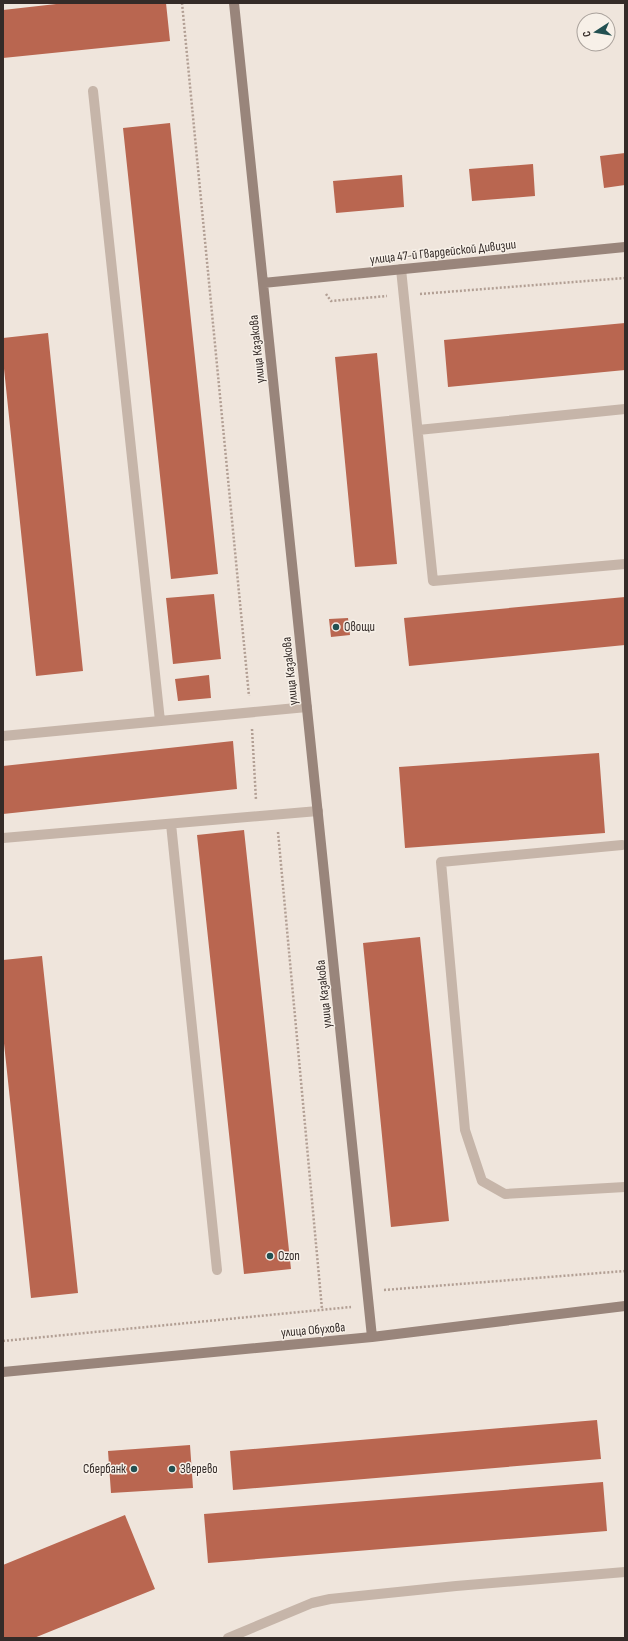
<svg xmlns="http://www.w3.org/2000/svg" width="628" height="1641" font-family="'Sofia Sans Condensed',sans-serif">
<style>
.building{fill:#b96650}
.lines{fill:none;stroke-linecap:round;stroke-linejoin:round}
.path{stroke:#b29f94;stroke-width:2.5;stroke-dasharray:2 2;stroke-linecap:butt}
.lane{stroke:#c6b5a9;stroke-width:10}
.secondary{stroke:#99857b;stroke-width:10}
.poi-dot{fill:#225051;stroke:#f7f0e8;stroke-width:1.5}
.labels{text-anchor:middle;dominant-baseline:central;stroke-width:3;stroke-linejoin:round;paint-order:stroke}
.street-label{font-size:13px;fill:#342b28;stroke:#f7f0e8}
.poi-label{font-size:13px;fill:#342b28;stroke:#f7f0e8;text-anchor:start}
</style>
<rect width="100%" height="100%" fill="#efe5dc"/>
<path class="building" d="M65,3H166L170,41L3,58V10Z
M170,123L218,574L171,579L123,128Z
M625,153V185L604,188L600,156Z
M533,164L535,196L472,201L469,169Z
M402,175L404,207L336,213L333,181Z
M625,323V370L448,387L444,340Z
M48,333L83,671L36,676L3,359V338Z
M377,353L397,564L355,567L335,357Z
M214,594L221,659L173,664L166,598Z
M625,597V645L409,666L404,618Z
M348,618L350,635L331,637L329,619Z
M209,675L211,698L178,701L175,679Z
M233,741L237,789L3,814V766Z
M599,753L605,833L405,848L399,767Z
M244,830L291,1269L244,1274L197,835Z
M420,937L449,1221L391,1227L363,943Z
M42,956L78,1293L31,1298L3,1034V960Z
M597,1420L601,1459L233,1490L230,1451Z
M190,1445L193,1488L111,1493L108,1451Z
M603,1482L607,1531L208,1563L204,1514Z
M125,1515L155,1589L34,1638H3V1565Z"/>
<g class="lines">
<path class="path" d="M182,3L249,696
M326,294L331,301L387,296
M420,294L625,278
M252,729L256,800
M278,832L322,1309
M384,1290L625,1271
M3,1341L351,1307"/>
<path class="lane" d="M93,91L160,721
M401,269L433,581L625,564
M418,430L625,409
M3,736L307,707
M171,824L217,1270
M3,838L318,811
M622,845L441,862L465,1130L482,1181L505,1194L625,1187
M228,1638L312,1603L330,1599L456,1586L625,1572"/>
<path class="secondary" d="M234,3L372,1337
M263,283L625,247
M3,1372L372,1337L625,1306"/>
</g>
<g class="poi-dot">
<circle cx="336" cy="627" r="4"/>
<circle cx="270" cy="1256" r="4"/>
<circle cx="134" cy="1469" r="4"/>
<circle cx="172" cy="1469" r="4"/>
</g>
<g class="labels">
<g class="street-label">
<text transform="translate(443 252) rotate(-6)">улица 47-й Гвардейской Дивизии</text>
<text transform="translate(257 349) rotate(-96)">улица Казакова</text>
<text transform="translate(290 671) rotate(-96)">улица Казакова</text>
<text transform="translate(324 994) rotate(-96)">улица Казакова</text>
<text transform="translate(313 1330) rotate(-5)">улица Обухова</text>
</g>
<g class="poi-label">
<text x="344" y="627">Овощи</text>
<text x="278" y="1256">Ozon</text>
<text x="126" y="1469" text-anchor="end">Сбербанк</text>
<text x="180" y="1469">Зверево</text>
</g>
</g>
<rect width="628" height="1641" fill="none" stroke="#342b28" stroke-width="8"/>
<g transform="translate(596 32) rotate(258)"><circle r="19" fill="#f7f0e8" stroke="#a9a19b"/>
<path d="M0-3L7 15L0 10L-7 15Z" fill="#225051"/>
<text y="-6" font-size="11" font-weight="bold" text-anchor="middle" fill="#342b28">С</text>
</g>
</svg>
